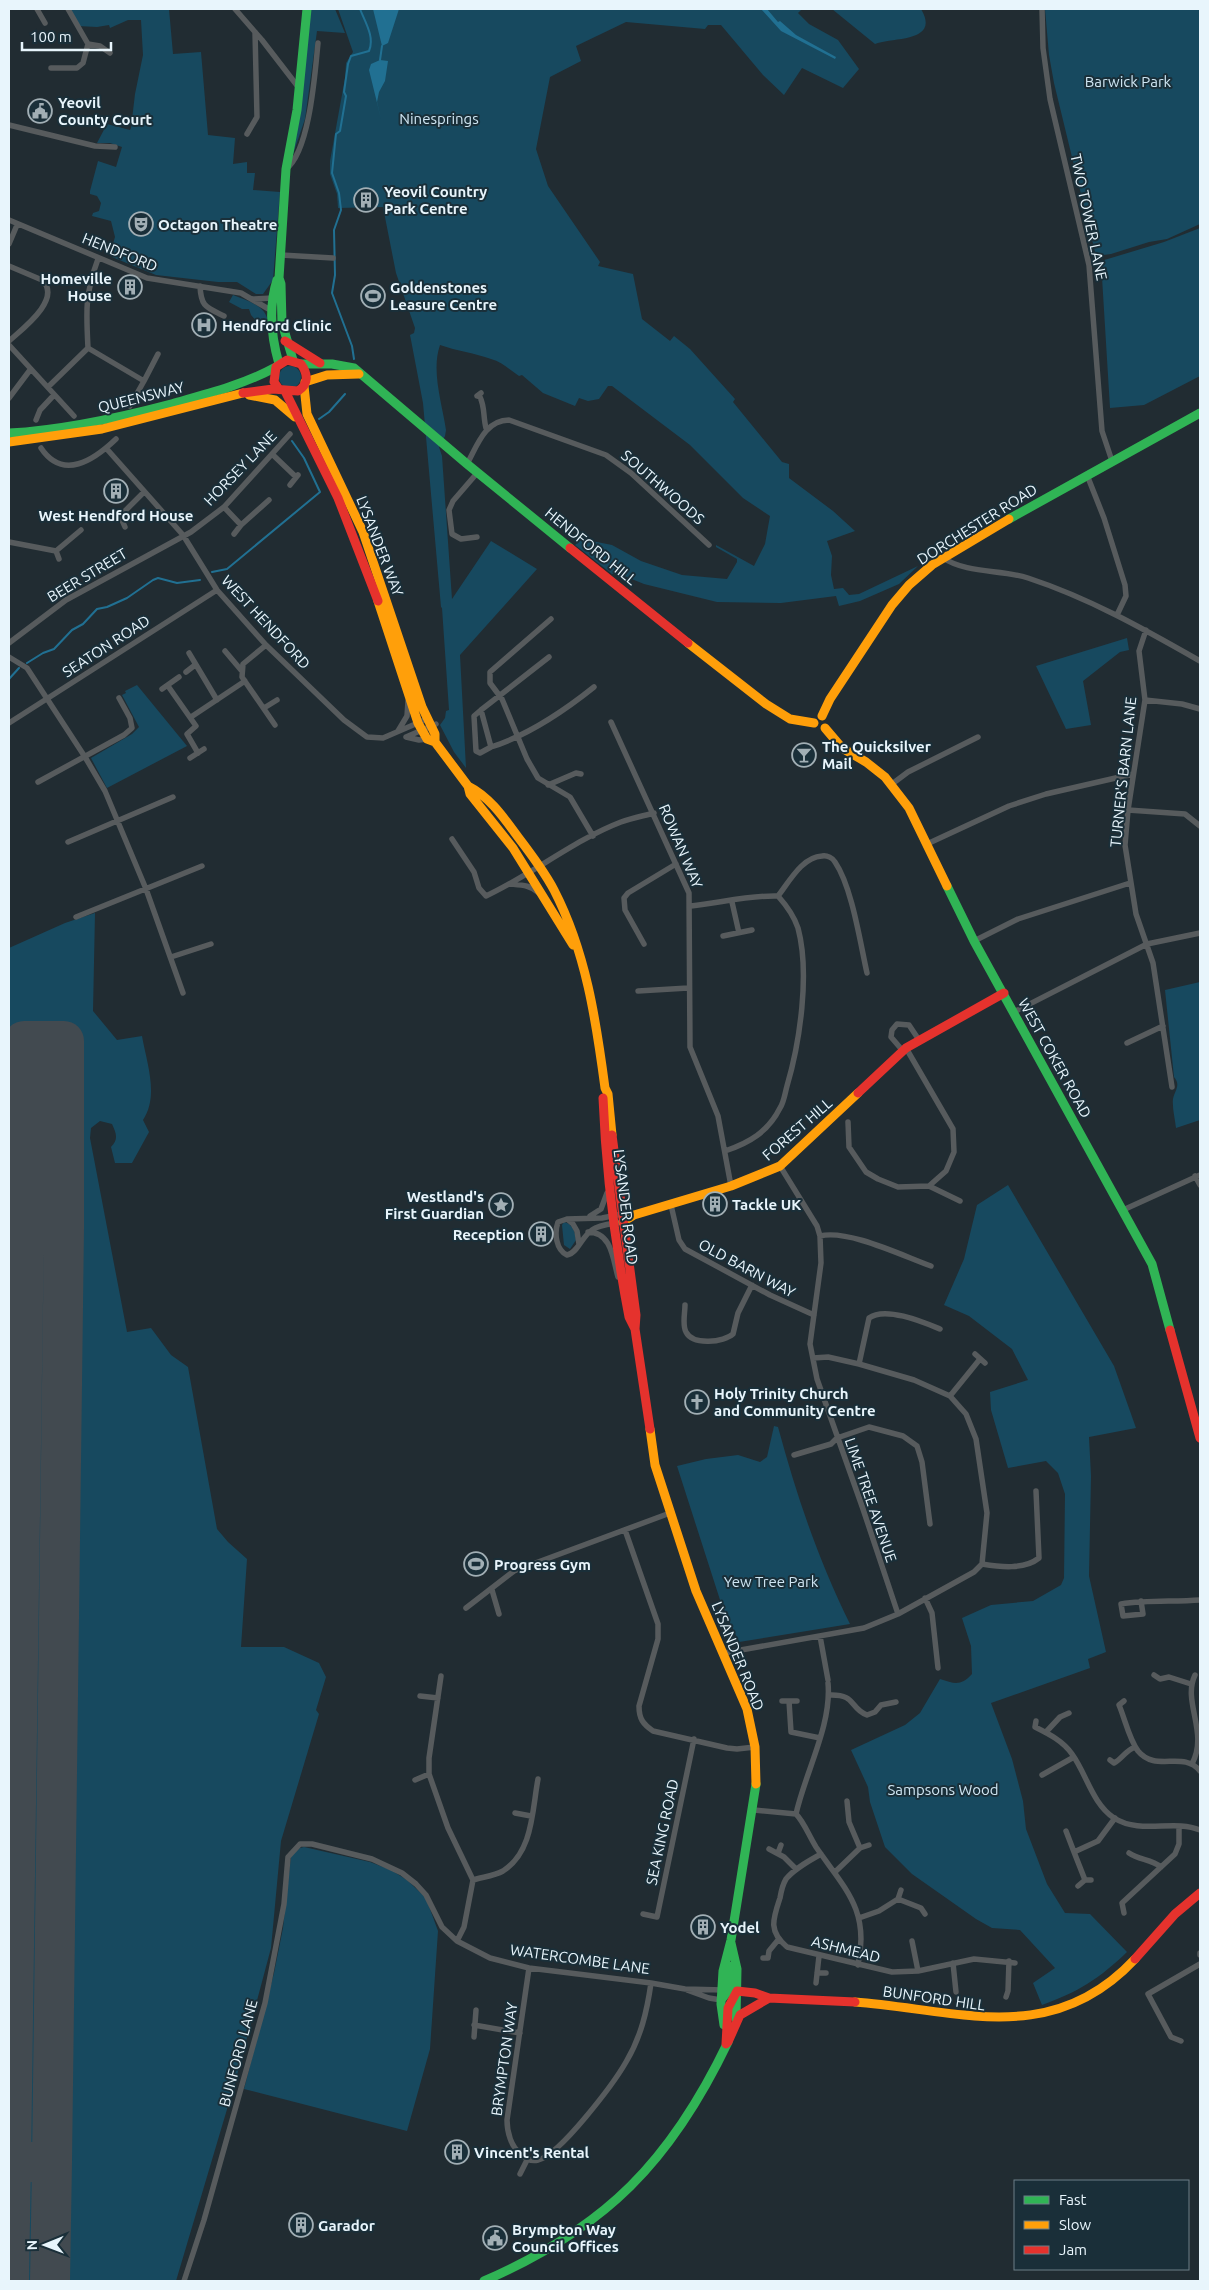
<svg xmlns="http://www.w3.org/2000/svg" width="1209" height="2290" font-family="Ubuntu,sans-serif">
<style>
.green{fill:#17495f}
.water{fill:#217092}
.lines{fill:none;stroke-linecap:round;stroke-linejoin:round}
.stream{stroke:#217092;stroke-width:2}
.runway{stroke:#424a50;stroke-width:40}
.street{stroke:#575b5d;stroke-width:5.5}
.fast{stroke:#30b455;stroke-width:9}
.slow{stroke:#ff9f0a;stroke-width:9}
.jam{stroke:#e5322d;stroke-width:9}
.labels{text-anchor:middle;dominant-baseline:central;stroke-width:4;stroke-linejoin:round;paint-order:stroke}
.park-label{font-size:15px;fill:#cfe6f3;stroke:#1a2f39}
.poi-label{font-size:15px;font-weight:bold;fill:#e8f5fc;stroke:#1a2f39;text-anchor:start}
.street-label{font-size:15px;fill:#e8f5fc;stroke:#1a2f39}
</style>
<rect width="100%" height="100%" fill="#212c32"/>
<path class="green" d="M69,9H169L173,54L201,52L208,135L235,138L233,164L247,162V173H255L253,190L280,192L273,280L263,294H256L237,282H218L156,275L112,257L115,248L112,247L115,237L111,221L92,216L93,213L99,211L101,203L97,196L90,194V191L98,161L116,167L122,147L110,143H97L107,124L130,130L131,128L135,94L143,55L141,20H128L110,28L109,25L97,27L78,26Z
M311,9H335L345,33L317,31L305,119L291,160Z
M338,9H802L798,13L809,24L838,40L859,69L843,88L802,68L784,95L763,75L721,25H708L705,29L626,22L576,46L581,61L550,77L536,149L548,186L600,262L598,266L633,274L642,319L670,341L674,336L690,349L735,399L733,402L782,462L789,464V478L833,511L855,531L827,541L832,556L831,575L834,589L843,588L849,595L859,594L918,566L899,584L860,601L839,606L836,596L781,603L717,602L644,584L617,573L612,574L575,545L582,539L612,545L641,561L682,575L727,579L737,562V559L716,547V545L754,566L765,544L770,516L743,498L690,445L612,386H608L599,399L588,401L579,398L575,406L543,393L522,375L519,376C510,370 502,362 491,359C475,353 457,351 440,345C431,371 442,403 446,430L445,436L439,447L442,456L452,599L491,541L537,569L460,655L466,768L454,752L440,725L445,718L446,711L449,710L442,608L441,607L423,403L411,340L410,335L414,333L415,328L396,273L383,207L338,208L337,194L330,174V161L345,78L346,63L353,52Z
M832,9H921C941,43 892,37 875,44Z
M1045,9H1200V224L1167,239L1149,242L1111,254L1096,256L1054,83L1049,55Z
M1200,228V376L1144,405L1110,408L1101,261L1164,242Z
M233,295C248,301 268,306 268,324L263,329L251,315L249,309H242L229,302Z
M279 377a11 11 0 1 1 22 0a11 11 0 1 1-22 0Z
M1127,638L1129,650L1120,652L1083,681L1091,725L1066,729L1036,666Z
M137,685L187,746L107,788L91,758L132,734L139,727L122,695L126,693L125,691Z
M95,913L93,1011L117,1040L142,1036C147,1064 159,1096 143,1120L149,1132L132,1163H115L111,1147C119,1139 116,1133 112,1124L100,1121L91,1128L90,1138L127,1332L151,1328L171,1355L188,1367L217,1529L228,1542L247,1559L241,1647H284L319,1663L326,1677L316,1710L319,1714L281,1841L271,1948L236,2079L176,2281H9V948L65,923Z
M1200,982V1120L1176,1128C1175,1119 1172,1107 1173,1099C1175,1090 1181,1085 1174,1077L1165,990Z
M1008,1185L1114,1366L1136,1428L1089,1437L1091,1476L1089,1576L1106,1652L1088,1659L1090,1668L991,1703L1012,1759L1023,1801L1026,1829L1047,1884L1065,1913L1090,1914L1127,1952C1099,1979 1078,1992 1042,2005L1033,1983L1055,1968L1020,1930L992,1928L976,1919L912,1874L885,1847L870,1802L868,1787L851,1750L905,1725L920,1713L940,1679C955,1684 961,1686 972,1674L971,1646L962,1618L991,1605L1033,1601L1061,1585L1064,1578L1065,1494L1058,1473L1046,1461L1008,1468L991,1410L990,1392L1028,1380L1012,1349L969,1316L944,1305L964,1259L977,1205Z
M564,1222C573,1224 575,1232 576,1240L570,1249L564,1245L562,1225Z
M774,1426L778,1427C797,1497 818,1559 850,1624L739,1642L721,1603L677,1466L706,1459L738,1455L760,1462L767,1457Z
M304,1847L370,1862L391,1870L407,1880L426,1898L438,1931L430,2049L407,2131L244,2089L274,1973L283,1928L291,1856L300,1848Z"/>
<path class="water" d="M373,9H399L388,43L382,46Z
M761,9H767L778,22L780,21L796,35L836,57L835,59L781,31Z
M380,60L388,61L385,81L379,92L377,102L381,119L369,70L371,64Z"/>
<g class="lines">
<path class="stream" d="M380,60L382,46
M354,359L352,346L332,293L335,275L334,230L341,210L339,193L332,173L336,134L340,131L346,96L344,92L348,64L351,56L369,51C375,37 365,22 360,9
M319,419L329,412L345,394
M212,572L227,569L320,492L304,458L292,441
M27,663L43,653L54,649L72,630L83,624L97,609L107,607L127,598L153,580L158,578L177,583L200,580
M9,679L19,668"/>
<path class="runway" d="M24,1041H64V1228H24Z
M24,1228H64L52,2162H11Z
M9,2281L11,2162H52L50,2281"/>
<path class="street" d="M37,9L45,23
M235,9L262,40L299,88
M1042,9L1043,48L1050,99L1089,265L1102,431L1112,461
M88,44L100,46L110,53
M51,68H77L83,63L88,44L68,9
M9,125L95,146L115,147
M247,134L257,117L255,32
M286,169C310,151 315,72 318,43
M9,220L147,278L241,293L272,311
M9,244L17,225
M281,255L333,258
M9,266L42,280C63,299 21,330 9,341
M200,286C201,307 206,307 224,316
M254,299L273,298
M9,345L74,416
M88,348L144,381L130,406
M144,381L158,354
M48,387L88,348C86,311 85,294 98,259
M481,393L477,396L480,397C485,407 483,417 486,428
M9,398L30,370
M36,420L40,410L54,395
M41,448C63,481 94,460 116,439
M106,448L183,535L217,590L266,645L344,720L367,737L383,738L427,719
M272,454L295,476
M467,464C477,446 485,420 509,420L606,455L631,473L709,545
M1087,475L1104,518L1125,585L1126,596L1117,615
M290,485L298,475
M224,507L241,525
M125,527L121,518V515L144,492
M234,534L241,525L269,500
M477,537L461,539L452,534L449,510L453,501L478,472
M9,542L56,551
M56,551L81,530
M56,551L59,559
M943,558C968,574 1000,569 1028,578C1089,598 1144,629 1200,661
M551,619L490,672V683L502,699L527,759L538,778L570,797L593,836
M1146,630L1139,651L1145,700L1128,810L1125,845L1136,914L1153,963L1172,1087
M9,643L66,600L191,532L224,507L290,434
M266,645L243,664L242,677L275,725
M225,651L241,670
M189,653L217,700
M9,657L27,668L85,757L105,791L146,889L183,993
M549,657L481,710L491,747C529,735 564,711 594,687
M186,672L195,665
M168,686L196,726L187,734L198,753
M162,689L179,677
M1145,700L1182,704L1200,709
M264,708L277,700
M481,710L474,716L476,751L480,753L491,747
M191,717L245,681
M611,722L689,893L690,1047L718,1116L731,1186
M9,723L217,590
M398,731L407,716L408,701
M406,737L436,724
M406,737L419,740L427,739
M190,758L204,749
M38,782L124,735L132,728L130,718L119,698
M892,784L908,772L978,737
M548,785L576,773L581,774
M1128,810L1185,814L1200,826
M452,839L474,872L479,888L486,896C533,874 574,840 621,822C632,818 643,816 654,813
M68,842L173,797
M927,844L1009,806L1046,794L1133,774
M510,884C521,885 531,885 539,893
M778,896C789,882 802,857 822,856C827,855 833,858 835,862C852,887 860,942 867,973
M732,902L739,933
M691,906C720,903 749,895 778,896C786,905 794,916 798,928C810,973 800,1042 787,1086C785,1093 784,1102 780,1108C768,1132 749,1143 725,1151
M76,917L202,866
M723,936L752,930
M974,941L1018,919L1130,883
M644,944L625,910L624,898L628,893L676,864
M171,957L211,944
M638,991L688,988
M1014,1012L1147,944L1200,933
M1127,1043L1163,1026
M903,1051L891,1037L892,1030L897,1024L909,1025L919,1040
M848,1122L849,1147L866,1172L878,1179L898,1187L929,1186L946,1171L954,1152L953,1129L906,1048
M780,1166L817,1226L820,1236L821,1263L810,1344L817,1379L863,1509L898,1614
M1195,1176L1200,1185
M929,1186L960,1201
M671,1205L679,1240L685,1249L770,1295L814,1315
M1123,1210L1200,1175
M590,1216L601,1209L607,1193
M567,1219L602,1218L622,1214
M588,1232C612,1232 613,1260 618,1277
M820,1236C848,1229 903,1256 931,1266
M579,1244L577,1231L573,1224L567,1219L558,1222C554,1233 556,1250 567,1255C578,1253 582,1236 592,1230C600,1224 613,1224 623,1222
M685,1305C685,1313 682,1325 686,1332C693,1346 724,1342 733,1334L738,1313L752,1285
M975,1354L985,1363
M859,1364L869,1318C885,1306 923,1322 940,1329
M950,1396L980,1359
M794,1455L831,1444L837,1438L869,1427L903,1436L917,1446L922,1462L930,1524
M625,1530L658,1624V1639L639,1706C639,1719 643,1724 653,1731L727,1748L737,1749L755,1747
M982,1564C1000,1567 1024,1570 1039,1558L1036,1491
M492,1590L499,1614
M925,1598L932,1613L938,1668
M1141,1601L1143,1614L1123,1616L1121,1604C1148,1600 1173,1602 1200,1600
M466,1608L514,1571L670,1513
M820,1636L828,1680
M724,1653L864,1628L898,1614L974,1572L982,1564L987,1513L976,1439L966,1414L950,1396L914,1380L859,1364L828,1357L813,1358
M1154,1675L1160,1679L1169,1677L1191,1684
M441,1676L429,1758V1774L448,1828L473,1880L464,1927L457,1941
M828,1683C832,1725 805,1773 796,1814C804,1822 809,1836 816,1847C845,1889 870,1910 858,1965
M829,1695C857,1694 849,1708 867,1715L875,1712L881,1705L896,1702
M420,1696L438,1698
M782,1701H789L791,1732L820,1738
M789,1701H797
M1124,1701L1119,1705C1125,1719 1129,1739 1138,1751C1156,1773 1183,1750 1200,1771
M1036,1721L1035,1727C1049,1734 1063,1741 1072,1754C1087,1775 1092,1803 1114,1818C1141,1835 1173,1819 1200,1830
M1046,1732L1060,1717L1069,1713
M1110,1760L1114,1763C1122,1759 1125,1751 1135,1747
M1192,1764C1209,1732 1182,1702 1195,1675
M1042,1775L1074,1757
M415,1780L429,1774
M754,1810L796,1814
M515,1813L531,1816
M1066,1831L1074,1852
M860,1848L869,1845
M769,1849L784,1857L796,1869
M778,1853L781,1845
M1129,1853C1139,1860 1151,1859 1161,1867
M821,1854C809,1861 795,1868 786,1879C783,1884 781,1892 780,1898C773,1919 768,1931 787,1947L892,1972L918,1971L974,1959L1015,1963
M835,1872L860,1848L849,1822L847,1801
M473,1880C482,1877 494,1876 503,1871C533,1852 532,1811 538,1779
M1091,1880H1085L1074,1852L1098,1841L1115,1818
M1078,1886L1085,1880
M898,1899L901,1890
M1124,1913L1122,1903L1175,1854L1179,1844V1826
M643,1914L657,1917L694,1739
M859,1918L879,1911L898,1899L921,1908L925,1914
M912,1941L918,1971
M1200,1953V1955
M763,1958H768L769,1951L778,1940
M953,1963L956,1992
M529,1968L507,2120C507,2132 511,2147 521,2154C526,2159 531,2162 538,2160C560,2155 614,2083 626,2062C641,2037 647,2011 651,1983
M817,1973H826
M816,1983L819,1956
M687,1990L709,1998L721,2000
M1006,1997L1008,1991L1009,1961
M474,2025L520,2033
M474,2037L476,2010
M1181,2041L1171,2037L1148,1994L1200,1964
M520,2174L527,2160
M184,2281L204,2220L265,2003L284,1904L288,1857L300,1844H312L372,1859L402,1873L416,1884L426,1895L442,1927L457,1941L490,1958L529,1968L651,1983L685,1989L723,1990"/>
<path class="fast" d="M277,280C268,308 271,336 279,364
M293,360L282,323L281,284L279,278L286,169L297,110L307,9
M301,364H332L354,368L467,464L570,548
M9,433C64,430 118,418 171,404C207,394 243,385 276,367
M1009,519L1200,413
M947,886L974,941L1152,1264L1170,1330
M731,1943L737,1969L736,2019
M721,2000L729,1990L732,1966
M724,2025L721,2004L723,1971L731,1940L756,1784
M484,2281C606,2228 671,2161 728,2042"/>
<path class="slow" d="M305,382L327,375L359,374
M304,386L307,414L363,532L422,707L435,734V742
M249,395L275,400L295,417
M9,442L102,429L243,393
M378,601L418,723L427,739L435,742L468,786L470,794L513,848L573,945
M688,643L766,704L790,719L814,723
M822,716L830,699L892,605L909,585L932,565L1009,519
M825,728L842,748L866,762L885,777L909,808L947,886
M468,786C490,797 504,818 518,837C531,854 544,871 554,890C586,952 596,1020 605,1088L608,1094L612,1135
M623,1222L634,1215L731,1186L780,1166L858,1093
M650,1429L655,1465L696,1591L747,1709L755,1747L756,1784
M855,2002C959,2010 1052,2048 1135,1959"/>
<path class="jam" d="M285,341L320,363
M243,393L273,389L298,391C309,384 308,374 301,364L287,360L276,367L274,382L279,389
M286,393L338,498L378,601
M570,548L688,643
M858,1093L906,1048L1004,993
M603,1098C606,1172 615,1244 629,1317L635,1329
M612,1135L636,1315L635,1329L650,1429
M1170,1330L1200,1438
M1135,1959L1175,1914L1200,1893
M728,2042L740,2015L769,1998
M726,2044L728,2008L737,1991L755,1993L769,1998L855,2002"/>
</g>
<defs>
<g id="civic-ring" transform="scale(1.25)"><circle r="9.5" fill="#1a2f39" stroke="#a2afb5" stroke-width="1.5"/><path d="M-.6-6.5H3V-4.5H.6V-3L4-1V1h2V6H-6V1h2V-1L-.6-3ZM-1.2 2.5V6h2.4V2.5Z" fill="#a2afb5"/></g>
<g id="building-ring" transform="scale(1.25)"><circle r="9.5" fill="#1a2f39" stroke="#a2afb5" stroke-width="1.5"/><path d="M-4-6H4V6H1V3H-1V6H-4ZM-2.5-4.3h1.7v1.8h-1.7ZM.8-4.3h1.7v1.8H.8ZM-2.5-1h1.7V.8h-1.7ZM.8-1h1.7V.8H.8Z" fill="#a2afb5"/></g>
<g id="theatre-ring" transform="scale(1.25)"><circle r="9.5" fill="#1a2f39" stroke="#a2afb5" stroke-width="1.5"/><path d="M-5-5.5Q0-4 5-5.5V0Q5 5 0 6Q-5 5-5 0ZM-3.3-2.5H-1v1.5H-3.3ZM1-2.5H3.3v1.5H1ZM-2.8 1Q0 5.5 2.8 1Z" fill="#a2afb5"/></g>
<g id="stadium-ring" transform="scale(1.25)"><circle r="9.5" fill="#1a2f39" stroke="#a2afb5" stroke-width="1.5"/><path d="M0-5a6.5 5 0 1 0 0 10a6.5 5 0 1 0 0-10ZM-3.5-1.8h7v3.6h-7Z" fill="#a2afb5"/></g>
<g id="hospital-ring" transform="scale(1.25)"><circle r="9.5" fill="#1a2f39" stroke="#a2afb5" stroke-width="1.5"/><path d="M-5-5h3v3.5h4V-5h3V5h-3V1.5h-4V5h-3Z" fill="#a2afb5"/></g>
<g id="bar-ring" transform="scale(1.25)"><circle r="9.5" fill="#1a2f39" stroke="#a2afb5" stroke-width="1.5"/><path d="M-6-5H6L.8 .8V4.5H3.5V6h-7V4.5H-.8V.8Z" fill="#a2afb5"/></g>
<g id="sight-ring" transform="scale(1.25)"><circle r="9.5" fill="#1a2f39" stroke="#a2afb5" stroke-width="1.5"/><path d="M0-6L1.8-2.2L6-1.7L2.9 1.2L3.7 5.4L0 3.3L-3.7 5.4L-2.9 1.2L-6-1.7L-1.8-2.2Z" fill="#a2afb5"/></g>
<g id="church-ring" transform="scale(1.25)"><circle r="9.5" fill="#1a2f39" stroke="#a2afb5" stroke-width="1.5"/><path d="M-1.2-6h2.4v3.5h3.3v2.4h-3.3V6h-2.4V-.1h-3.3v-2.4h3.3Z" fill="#a2afb5"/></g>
</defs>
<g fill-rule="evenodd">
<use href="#civic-ring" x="40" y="111"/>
<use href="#building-ring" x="366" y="200"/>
<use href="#theatre-ring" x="141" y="224"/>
<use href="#building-ring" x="130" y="287"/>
<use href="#stadium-ring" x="373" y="296"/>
<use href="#hospital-ring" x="204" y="325"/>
<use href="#building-ring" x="116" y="491"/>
<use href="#bar-ring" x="804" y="755"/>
<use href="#building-ring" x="715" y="1204"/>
<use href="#sight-ring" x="501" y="1205"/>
<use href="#building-ring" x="541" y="1234"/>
<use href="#church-ring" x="697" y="1402"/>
<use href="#stadium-ring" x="476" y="1564"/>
<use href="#building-ring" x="703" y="1927"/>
<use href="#building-ring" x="457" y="2152"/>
<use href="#building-ring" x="301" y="2225"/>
<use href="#civic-ring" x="495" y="2238"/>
</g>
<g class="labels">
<g class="park-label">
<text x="1128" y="81">Barwick Park</text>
<text x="439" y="118">Ninesprings</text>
<text x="771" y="1581">Yew Tree Park</text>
<text x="943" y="1789">Sampsons Wood</text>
</g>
<g class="poi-label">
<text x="58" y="102">Yeovil<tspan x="58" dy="17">County Court</tspan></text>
<text x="384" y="191">Yeovil Country<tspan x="384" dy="17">Park Centre</tspan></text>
<text x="158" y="224">Octagon Theatre</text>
<text x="112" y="278" text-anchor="end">Homeville<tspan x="112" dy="17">House</tspan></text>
<text x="390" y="287">Goldenstones<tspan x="390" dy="17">Leasure Centre</tspan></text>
<text x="222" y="325">Hendford Clinic</text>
<text x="116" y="515" text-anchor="middle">West Hendford House</text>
<text x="822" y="746">The Quicksilver<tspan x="822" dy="17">Mail</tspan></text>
<text x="484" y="1196" text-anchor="end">Westland's<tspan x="484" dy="17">First Guardian</tspan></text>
<text x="732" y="1204">Tackle UK</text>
<text x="524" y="1234" text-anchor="end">Reception</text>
<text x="714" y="1393">Holy Trinity Church<tspan x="714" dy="17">and Community Centre</tspan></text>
<text x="494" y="1564">Progress Gym</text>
<text x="720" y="1927">Yodel</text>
<text x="474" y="2152">Vincent's Rental</text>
<text x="318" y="2225">Garador</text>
<text x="512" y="2229">Brympton Way<tspan x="512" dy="17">Council Offices</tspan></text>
</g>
<g class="street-label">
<text transform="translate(1089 217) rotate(78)">TWO TOWER LANE</text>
<text transform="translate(120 252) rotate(22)">HENDFORD</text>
<text transform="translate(141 397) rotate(-14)">QUEENSWAY</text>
<text transform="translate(240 468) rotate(-46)">HORSEY LANE</text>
<text transform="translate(663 487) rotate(41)">SOUTHWOODS</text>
<text transform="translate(977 524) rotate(-32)">DORCHESTER ROAD</text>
<text transform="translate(380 546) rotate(69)">LYSANDER WAY</text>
<text transform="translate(591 546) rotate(39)">HENDFORD HILL</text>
<text transform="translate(87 575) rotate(-31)">BEER STREET</text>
<text transform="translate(266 622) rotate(47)">WEST HENDFORD</text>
<text transform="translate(106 646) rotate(-33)">SEATON ROAD</text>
<text transform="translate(1123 772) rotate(-84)">TURNER'S BARN LANE</text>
<text transform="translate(681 846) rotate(67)">ROWAN WAY</text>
<text transform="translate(1055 1058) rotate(61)">WEST COKER ROAD</text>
<text transform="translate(797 1129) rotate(-41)">FOREST HILL</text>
<text transform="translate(626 1207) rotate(83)">LYSANDER ROAD</text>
<text transform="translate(747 1268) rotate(28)">OLD BARN WAY</text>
<text transform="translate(871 1500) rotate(71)">LIME TREE AVENUE</text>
<text transform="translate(738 1656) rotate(68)">LYSANDER ROAD</text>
<text transform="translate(662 1832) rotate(-78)">SEA KING ROAD</text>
<text transform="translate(846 1949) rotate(14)">ASHMEAD</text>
<text transform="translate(580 1959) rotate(8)">WATERCOMBE LANE</text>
<text transform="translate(934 1998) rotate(8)">BUNFORD HILL</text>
<text transform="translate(238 2053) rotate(-75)">BUNFORD LANE</text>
<text transform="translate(504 2059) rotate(-82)">BRYMPTON WAY</text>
</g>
</g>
<rect width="1209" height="2290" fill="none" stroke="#e8f5fc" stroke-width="20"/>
<rect x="1014" y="2180" width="175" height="90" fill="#1a2f39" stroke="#6c7e87"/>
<rect x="1024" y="2196" width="25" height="8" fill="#30b455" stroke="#6c7e87"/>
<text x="1059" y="2205" font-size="15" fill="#e8f5fc">Fast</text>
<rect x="1024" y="2221" width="25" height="8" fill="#ff9f0a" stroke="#6c7e87"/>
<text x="1059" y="2230" font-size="15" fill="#e8f5fc">Slow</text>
<rect x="1024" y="2246" width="25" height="8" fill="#e5322d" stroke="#6c7e87"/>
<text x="1059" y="2255" font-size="15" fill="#e8f5fc">Jam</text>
<g transform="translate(45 2245) rotate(269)" stroke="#1a2f39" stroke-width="4" paint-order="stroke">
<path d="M0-4L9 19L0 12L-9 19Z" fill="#e8f5fc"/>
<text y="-8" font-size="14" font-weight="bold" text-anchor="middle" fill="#e8f5fc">N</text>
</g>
<path d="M22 42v8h89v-8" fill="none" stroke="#e8f5fc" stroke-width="2.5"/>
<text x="30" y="42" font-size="15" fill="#e8f5fc" stroke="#1a2f39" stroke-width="4" paint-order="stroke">100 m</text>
</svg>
